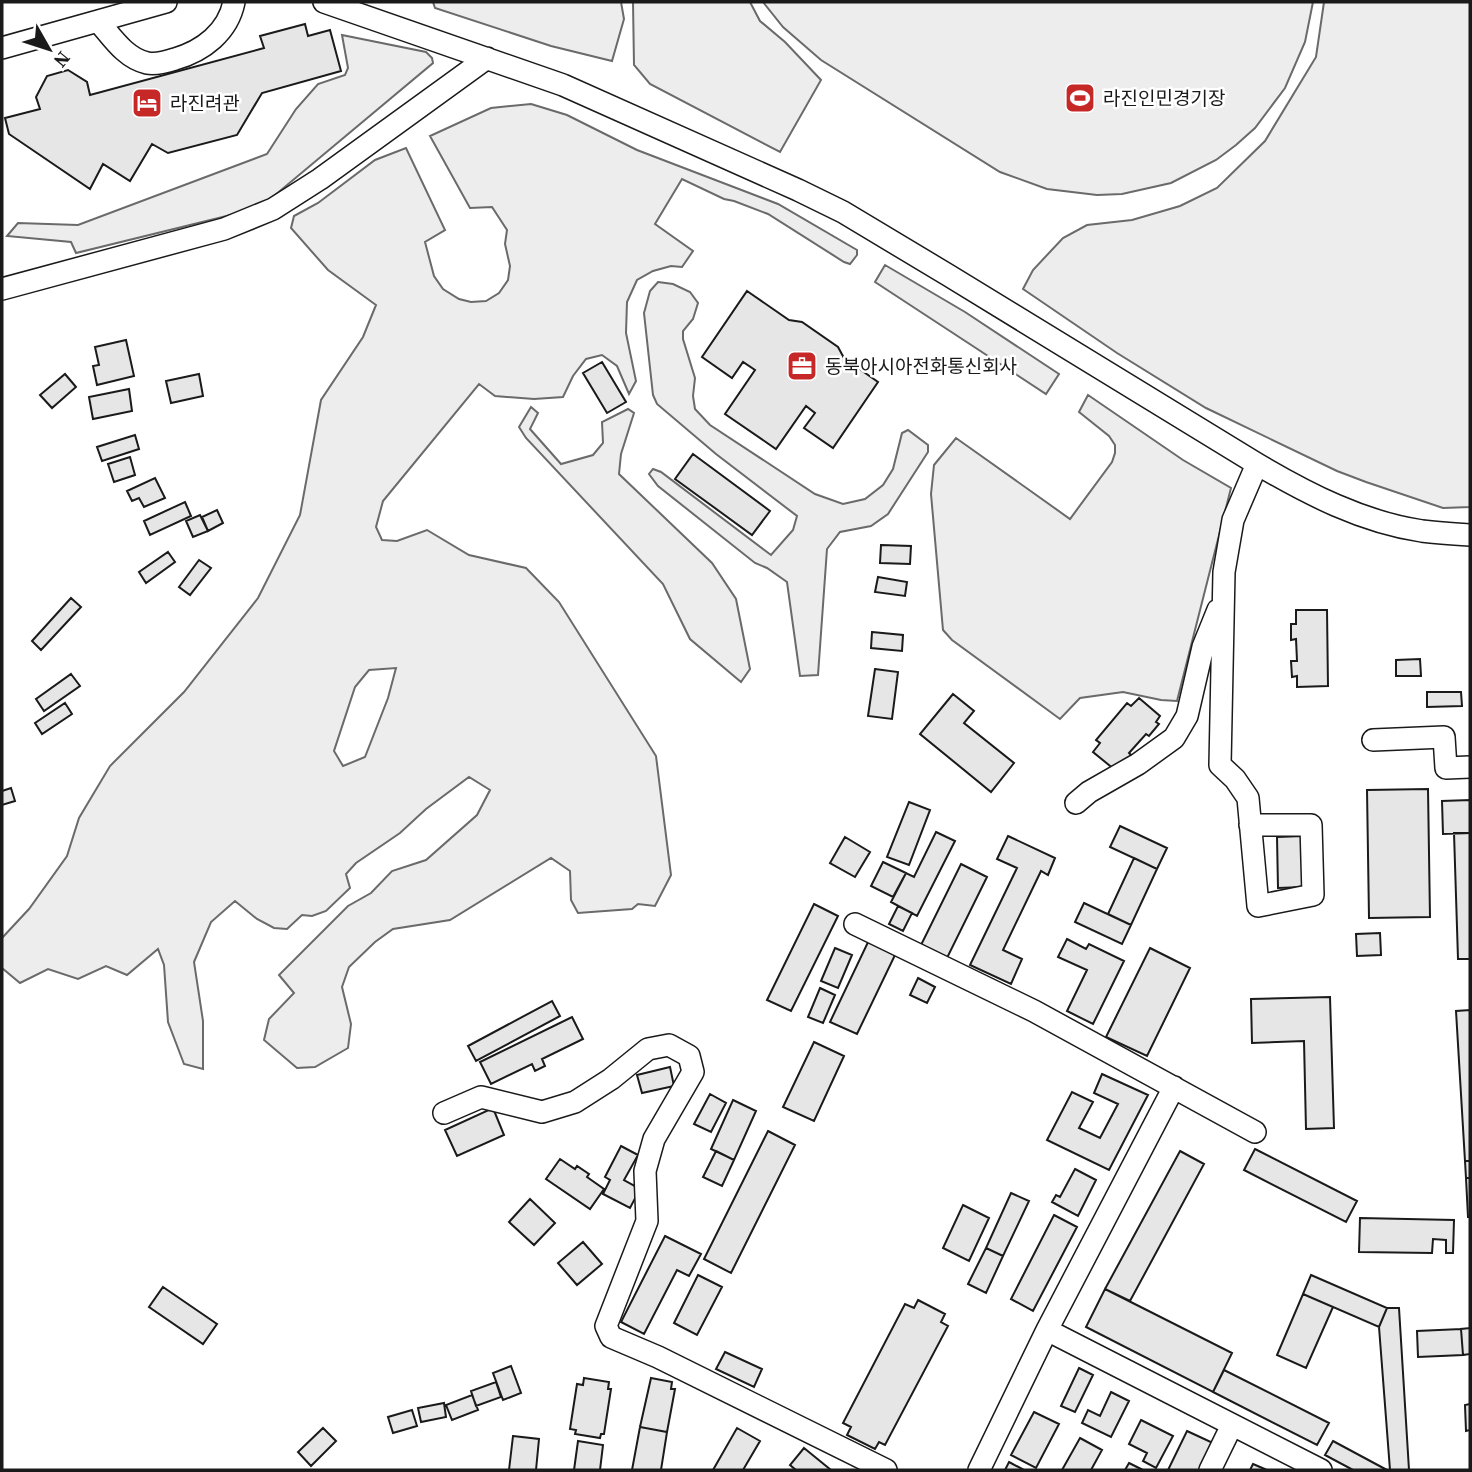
<svg xmlns="http://www.w3.org/2000/svg" width="1472" height="1472" font-family="'Source Serif 4','Noto Sans KR',serif">
<style>
.built{fill:#ededed;stroke:#6a6a6a;stroke-width:2;fill-rule:evenodd}
.building{fill:#e6e6e6;stroke:#1a1a1a;stroke-width:2}
.lines{fill:none;stroke-linecap:round;stroke-linejoin:round}
.minor-casing{stroke:#1a1a1a;stroke-width:24}
.minor{stroke:#fff;stroke-width:21}
.labels{text-anchor:middle;dominant-baseline:central;stroke-width:5;stroke-linejoin:round;paint-order:stroke}
.poi-label{font-size:19px;fill:#1a1a1a;stroke:#fff;text-anchor:start}
</style>
<rect width="100%" height="100%" fill="#fff"/>
<path class="built" d="M433,2H621L624,19L612,61L551,46L435,8Z
M633,2H750L760,21L785,42L821,80L780,152L650,84L634,65Z
M763,2H1313L1305,42L1285,88L1255,128L1236,145L1216,160L1171,183L1122,194L1097,195L1047,189L1000,172L821,60L783,27Z
M1324,2H1470V507L1443,508L1366,482L1337,471L1206,408L1117,353L1023,289L1033,270L1063,238L1087,225L1132,220L1180,206L1217,188L1265,141L1316,57Z
M342,35L426,52L432,58L433,63L268,201L247,211L76,253L71,242L7,236L18,223L78,225L267,154L296,109L318,84L345,75L348,68Z
M531,104L567,115L637,150L778,204L857,250V255L850,264L844,262L768,214L734,201L724,199L682,179L655,224L693,251L682,267L671,266L653,271L637,280L627,302L626,333L636,381L629,394L617,366L602,355L586,359L573,376L563,397L534,399L495,396L479,384L383,501L376,527L382,540L397,541L427,530L469,555L526,568L559,602L656,756L671,875L655,906L638,904L632,909L578,913L571,900L570,871L551,858L450,920L393,929L375,942L349,967L342,987L351,1024L348,1048L315,1067L297,1068L264,1040L269,1019L294,993L279,975L348,906L371,893L392,871L426,860L477,815L490,790L469,777L426,809L400,833L356,863L346,874L350,888L326,911L312,916L302,915L287,929L274,928L257,919L235,901L211,922L194,962L203,1021V1069L184,1064L168,1022L164,965L158,949L127,975L106,966L78,979L48,969L20,983L2,968V938L29,909L67,856L79,818L110,766L184,692L258,598L300,515L321,400L363,337L376,305L328,270L291,228L294,216L318,203L375,160L406,148L445,230L425,242L434,276L443,289L459,299L471,302L486,301L499,293L508,280L510,266L505,244L507,230L492,207L470,208L430,136L491,108ZM396,668L388,698L365,757L343,766L334,751L355,687L369,670Z
M885,265L965,312L1059,374L1046,394L875,282Z
M658,282L673,284L690,292L698,303L693,319L683,331V339L695,378L693,396L695,409L710,425L815,494L843,504L865,499L883,485L893,469L902,433L908,430L928,445V452L888,514L871,526L840,532L827,549L818,675L800,676L787,582L767,568L755,563L658,486L649,474L653,469L661,472L771,555L793,530L797,516L716,454L657,404L653,395L644,313L650,291Z
M1088,395L1183,460L1231,488L1177,701L1161,700L1123,692L1080,698L1060,719L952,640L943,630L931,494L934,465L956,438L1070,519L1112,462L1115,453V445L1109,436L1079,412Z
M531,407L538,413L530,429L561,464L593,455L603,443L602,422L628,409L634,413L621,454L619,474L712,563L736,599L750,669L741,682L690,639L663,584L526,438L519,427Z"/>
<path class="building" d="M305,24L308,36L330,30L341,71L262,93L237,135L168,153L152,144L130,181L103,164L90,189L9,134L5,118L40,109L36,97L47,76L68,70L87,82L90,95L264,48L260,36Z
M747,291L789,320L802,322L838,347L844,358L878,382L833,448L804,428L815,413L806,406L776,449L725,414L755,370L743,362L732,378L702,357Z
M126,340L134,376L97,385L93,366L99,365L95,347Z
M602,362L626,402L607,413L583,373Z
M65,374L76,387L52,408L40,395Z
M199,374L203,396L171,403L166,381Z
M129,389L132,411L93,419L89,397Z
M135,435L139,449L102,461L97,447Z
M693,454L770,511L752,535L675,479Z
M130,457L135,475L114,482L108,464Z
M155,478L165,498L144,507L139,498L132,501L127,491Z
M185,502L191,516L150,535L144,521Z
M217,510L223,523L208,531L202,517Z
M200,515L208,531L193,537L186,521Z
M881,545L911,546L910,564L880,563Z
M168,552L175,562L146,583L139,572Z
M199,560L211,568L190,595L179,587Z
M878,577L907,582L905,596L875,592Z
M71,598L81,607L41,650L32,641Z
M1296,610H1327L1328,686L1297,687V676L1292,677L1291,661H1297L1296,639L1291,640V624H1296Z
M872,632L903,635L902,651L871,648Z
M1420,659L1421,676H1396V660Z
M875,669L898,672L892,719L868,716Z
M71,674L80,686L44,711L36,699Z
M1427,692H1461L1462,706L1427,707Z
M953,694L974,711L964,723L1014,763L991,792L920,734Z
M1139,698L1160,716L1156,722L1159,724L1149,736L1146,734L1129,753L1132,756L1115,770L1093,752L1100,743L1096,740L1127,703L1131,706Z
M65,703L72,714L42,734L35,723Z
M11,788L15,801L2,805V791Z
M1428,789L1430,917L1369,918L1367,790Z
M1470,800V833L1443,834L1442,801Z
M909,802L930,810L909,865L887,857Z
M1120,826L1167,848L1157,869L1110,847Z
M936,832L955,841L917,916L891,902L906,873L914,877Z
M1454,833H1470V959H1458Z
M1008,836L1055,858L1048,875L1041,871L1003,950L1022,959L1011,984L970,965L1017,868L997,859Z
M1303,836L1304,887L1278,888L1277,837Z
M845,837L870,852L855,877L830,863Z
M1134,858L1157,869L1131,925L1108,914Z
M883,862L906,873L893,897L871,886Z
M961,864L987,877L946,960L920,947Z
M1084,903L1131,925L1122,944L1075,922Z
M814,904L838,916L791,1011L767,1000Z
M898,906L912,913L903,931L889,924Z
M1380,933L1381,955L1357,956L1356,934Z
M1067,939L1086,949L1089,944L1124,961L1093,1024L1067,1011L1087,970L1058,957Z
M869,940L896,953L857,1034L830,1022Z
M835,948L852,955L838,988L821,981Z
M1150,948L1190,968L1147,1056L1106,1037Z
M918,978L935,987L927,1003L910,995Z
M820,988L835,995L823,1023L808,1017Z
M1330,997L1334,1128L1306,1129L1304,1041L1252,1043L1251,999Z
M552,1001L560,1016L476,1061L468,1046Z
M1470,1010V1161H1465L1456,1011Z
M572,1017L583,1039L542,1059L545,1066L535,1071L532,1064L491,1084L480,1062Z
M814,1042L844,1056L814,1121L783,1107Z
M670,1067L674,1086L642,1093L637,1075Z
M1102,1074L1148,1095L1109,1170L1047,1140L1072,1092L1093,1102L1079,1128L1100,1138L1118,1104L1094,1093Z
M710,1094L726,1103L711,1132L694,1124Z
M733,1100L756,1111L734,1160L711,1149Z
M493,1108L504,1135L457,1156L445,1130Z
M768,1131L795,1145L731,1273L704,1259Z
M621,1146L638,1155L624,1180L640,1189L630,1208L603,1194L610,1180L605,1177Z
M1255,1149L1357,1201L1346,1222L1244,1170Z
M716,1151L734,1160L722,1186L703,1177Z
M1180,1151L1204,1164L1130,1301L1105,1289Z
M560,1159L575,1169L577,1166L589,1174L587,1177L604,1189L590,1209L546,1179Z
M1465,1161H1470V1178H1466Z
M1075,1169L1096,1180L1078,1216L1052,1202L1056,1195L1060,1197Z
M1466,1178H1470V1217H1468Z
M1011,1193L1029,1201L1003,1256L986,1248Z
M530,1199L555,1223L534,1245L509,1222Z
M963,1205L989,1218L969,1261L943,1248Z
M1054,1215L1077,1227L1033,1311L1011,1299Z
M1360,1218L1454,1220L1453,1253H1446V1240L1433,1239L1432,1253L1359,1252Z
M665,1236L701,1254L689,1276L677,1270L644,1334L621,1322Z
M583,1242L602,1264L577,1285L558,1263Z
M986,1248L1003,1256L986,1293L968,1284Z
M698,1275L722,1287L697,1335L674,1323Z
M1311,1275L1387,1308L1379,1327L1303,1294Z
M163,1287L217,1324L203,1344L149,1307Z
M1105,1289L1232,1353L1213,1392L1086,1327Z
M1303,1294L1333,1307L1306,1368L1277,1355Z
M918,1300L945,1314L941,1322L948,1326L885,1445L879,1442L875,1449L847,1435L851,1427L843,1423L905,1304L914,1308Z
M1387,1308H1399L1409,1470H1390L1379,1327Z
M1470,1328V1354L1463,1355L1461,1329Z
M1461,1329L1463,1355L1418,1357L1417,1331Z
M725,1352L762,1369L754,1387L716,1369Z
M511,1366L521,1393L503,1400L493,1373Z
M1079,1368L1093,1375L1075,1412L1061,1406Z
M1224,1370L1329,1423L1317,1445L1213,1392Z
M584,1378L609,1382L608,1389H611L604,1434H601L600,1438L575,1434L576,1430L570,1429L577,1384L583,1385Z
M651,1378L672,1382L671,1389H675L667,1432L640,1427Z
M496,1382L501,1397L476,1406L471,1391Z
M1111,1392L1129,1401L1111,1437L1082,1423L1088,1410L1100,1416Z
M472,1395L478,1410L452,1420L446,1405Z
M444,1403L446,1417L421,1422L418,1408Z
M1470,1404V1430L1466,1431L1465,1405Z
M412,1410L417,1426L393,1433L388,1417Z
M1034,1412L1059,1424L1036,1468L1011,1455Z
M1141,1420L1173,1436L1156,1468L1143,1461L1147,1453L1129,1444Z
M640,1427L667,1432L661,1470H632Z
M323,1428L336,1441L311,1466L298,1452Z
M737,1428L760,1441L743,1470H713Z
M1187,1431L1213,1443L1199,1470H1168Z
M513,1436L539,1439L536,1470H509Z
M1080,1438L1102,1450L1091,1470H1062Z
M578,1441L603,1445L600,1470H574Z
M1333,1441L1387,1470H1353L1325,1455Z
M804,1448L831,1470H796L790,1465Z
M1009,1462L1024,1470H1005Z
M1129,1463L1143,1470H1125Z
M1253,1464L1267,1470H1250Z"/>
<g class="lines">
<g class="minor-casing">
<path id="minor" d="M324,2L563,85L798,190L843,212L948,275L1257,464C1308,494 1362,522 1422,531C1438,533 1454,534 1470,535
M98,21C112,37 125,58 147,63C156,65 166,62 175,59C203,51 228,32 234,2
M2,48L166,2
M2,289L224,229L273,209L320,179L487,58
M1373,740L1444,737L1446,768L1470,767
M1076,803L1089,792L1138,764L1174,738L1187,716L1203,647L1218,610
M1250,825H1311L1313,895L1258,906L1248,798L1235,779L1220,765L1224,572L1233,520L1257,464
M855,924L1034,1011L1255,1132
M444,1113L481,1097L542,1112L575,1102L611,1079L648,1049L669,1045L689,1056L693,1072L654,1139L645,1171L647,1221L606,1326L611,1337L658,1357L886,1470
M1047,1330L1321,1470
M979,1470L1047,1330L1174,1087
M1210,1470L1232,1425"/>
</g>
<use href="#minor" class="minor"/>
</g>
<defs>
<g id="stadium-square" transform="scale(1.575)"><rect x="-9" y="-9" width="18" height="18" rx="4" fill="#c62828" stroke="#fff"/><path d="M0-5a6.5 5 0 1 0 0 10a6.5 5 0 1 0 0-10ZM-3.5-1.8h7v3.6h-7Z" fill="#fff"/></g>
<g id="hotel-square" transform="scale(1.575)"><rect x="-9" y="-9" width="18" height="18" rx="4" fill="#c62828" stroke="#fff"/><path d="M-6-4.5h1.5V1H6V5H4.5V3h-9V5H-6ZM-4 0a1.8 1.8 0 1 1 3.6 0ZM.5 0V-2.5h3Q6-2.5 6 0Z" fill="#fff"/></g>
<g id="office-square" transform="scale(1.575)"><rect x="-9" y="-9" width="18" height="18" rx="4" fill="#c62828" stroke="#fff"/><path d="M-6-3h4V-5.5h4V-3h4V5H-6ZM-1-4.5V-3h2v-1.5ZM-6 0V1H6V0Z" fill="#fff"/></g>
</defs>
<g fill-rule="evenodd">
<use href="#stadium-square" x="1080" y="98"/>
<use href="#hotel-square" x="147" y="103"/>
<use href="#office-square" x="802" y="366"/>
</g>
<g class="labels">
<g class="poi-label">
<text x="1103" y="98">라진인민경기장</text>
<text x="170" y="103">라진려관</text>
<text x="825" y="366">동북아시아전화통신회사</text>
</g>
</g>
<rect width="1472" height="1472" fill="none" stroke="#1a1a1a" stroke-width="7"/>
<g transform="translate(49 49) rotate(129)" stroke="#ffffff" stroke-width="5" paint-order="stroke">
<path d="M0-5L12 26L0 18L-12 26Z" fill="#1a1a1a"/>
<text y="-10" font-size="19" font-weight="bold" text-anchor="middle" fill="#1a1a1a">N</text>
</g>
</svg>
